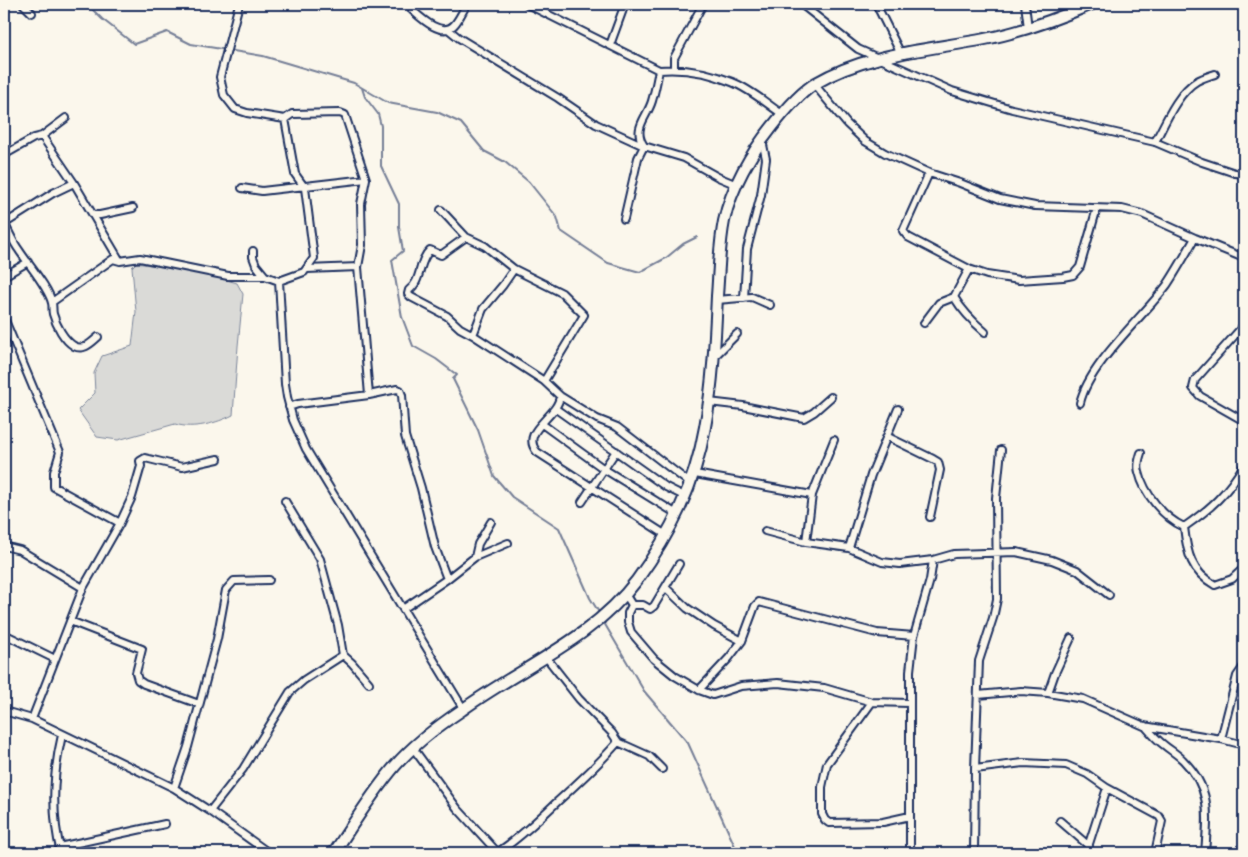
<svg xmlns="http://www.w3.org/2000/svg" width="1248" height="857" font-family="Itim,sans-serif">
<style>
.green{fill:#dadad7;stroke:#7a849a}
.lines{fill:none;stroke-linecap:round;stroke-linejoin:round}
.stream{stroke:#747e96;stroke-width:2}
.minor-casing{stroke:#1b2f5e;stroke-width:10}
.primary-casing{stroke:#1b2f5e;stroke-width:14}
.minor{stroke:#fbf7ec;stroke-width:6}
.primary{stroke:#fbf7ec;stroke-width:10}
</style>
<rect width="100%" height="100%" fill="#fbf7ec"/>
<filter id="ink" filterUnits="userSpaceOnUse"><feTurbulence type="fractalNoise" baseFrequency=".02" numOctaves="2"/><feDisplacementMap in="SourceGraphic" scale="10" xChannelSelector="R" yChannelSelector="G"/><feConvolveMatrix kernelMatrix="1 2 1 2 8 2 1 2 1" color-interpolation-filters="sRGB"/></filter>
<g filter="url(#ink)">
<path class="green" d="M136,263L195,271L237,283L243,294L238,346L233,415C217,423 193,430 175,424L118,440L97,437L78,410L95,393L94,373L102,356L132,346L136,312L132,267Z"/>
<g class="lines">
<path class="stream" d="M87,4L102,19L134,44L167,32L191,44L263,56L354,83L388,103L437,112L461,123L484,151L505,162L529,182L557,217L561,231L608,263L640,272L666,258L683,244L697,237
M362,88L365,97L378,114L381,126V166L399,204V227L403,251L392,260L402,317L413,346L436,359L457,375L453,379L478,430L494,476L512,497L559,528L590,598L600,614
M603,621L644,691L688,743L738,853"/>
<g class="minor-casing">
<path id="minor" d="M23,4L32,13
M239,4L220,77L224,95L235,109L247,113L285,119L292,114L340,113L345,115L366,179L361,204L362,245L358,267L369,395
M527,4L659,70C683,68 710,73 732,82C750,89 766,103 782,114
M801,4L858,49L952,91L1012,109L1155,142L1202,162L1235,173L1244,174
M876,4L901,54
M1025,4L1028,28
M412,10C421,18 442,38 454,25C459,20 463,10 467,4
M448,29L459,38L558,98L596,124L644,146L684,158L718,177L737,185
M610,45L625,4
M674,69V58L703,4
M814,84L847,124L865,141L885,153L929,173L960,183L1000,199L1035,206L1122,209L1142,214L1195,238L1244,258
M42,136L74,183L120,261
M1155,142C1165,123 1178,92 1197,81C1202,78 1209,76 1215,74
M4,155L34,138L42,136L66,118
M929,173L903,231L908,237L969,269L987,275L1019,280L1063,277L1073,275L1080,267L1097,208
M242,188L262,191L366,179
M441,210L466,237
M93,215H100L133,208
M624,219L638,158L644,146C632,128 647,118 652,101C655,91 657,80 659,70
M4,223C9,232 13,242 19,250C28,264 49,288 52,303C53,306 52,310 53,314C56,325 64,340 74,346C84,351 91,343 98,337
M4,224L53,193L74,183
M253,251V257L256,265L265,276L279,281L304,272L314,258L305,188L295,174L285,119
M307,269L358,267
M4,276L28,262
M279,281L285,384L287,397L293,420L306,449L463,708
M954,297C963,312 972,321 985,332
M744,298L747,249L761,195L766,159L762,140
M717,300L752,297L770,305
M52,302L113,259L120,261L140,258L228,276H265
M4,318L60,452L54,472V487L120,523
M924,323L939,303L954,297L969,269
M1244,325L1195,380L1193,388L1200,396L1244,421
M473,335L483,309L503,285L514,269
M713,358L737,334
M544,381L584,315L562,293L514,269L485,246L466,237L441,255L430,250C418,261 422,281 409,290L408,294L411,297L447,316L460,328L473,335L544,381L560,396L597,419L617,427L691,484
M560,396C558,417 519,431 537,452L666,535
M709,402L743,406L804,418L814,412L831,397
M1080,403C1089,364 1143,317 1167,285C1177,270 1186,254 1195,238
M289,407L298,404L369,395L397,389L400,390L402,395L405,436L421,488L435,547L447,579
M556,409L666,487L686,497
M542,424L604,469L677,514
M888,437L933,459L938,462L940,470L930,517
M1141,453C1139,459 1137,466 1139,472C1144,494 1164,518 1184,527
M695,474L812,495L834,440
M285,501L320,559L338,625L343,655L352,663L369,683
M582,502L616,451
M1184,527C1187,553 1191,572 1215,585L1232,579L1244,568
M1184,527C1210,509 1228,493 1244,465
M765,531L806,542L849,548L882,562L900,564L933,560L954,554L1016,552L1052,560L1077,570L1109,595
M806,542L812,495
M4,546L20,550L83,588
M849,548L871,475L898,409
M475,557L478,544L491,522
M666,588L687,608L714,626L742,641
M625,594L632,605L628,613V622L631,632L654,659L675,676L699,690L713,695L741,686L778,683L824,688L872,702L909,703
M632,605H643L650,609L654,606L679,564
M403,609L447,579L475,557L508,543
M70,621L142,649L136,673L138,680L144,684L199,704
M4,634L55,659
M546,657L579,699L612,733L618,742L649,756L662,769
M699,690L729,658L742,641L755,606L759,602L877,633L914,636
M1048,693L1055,673L1071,638
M978,695L1021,691L1048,693L1083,699L1144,726L1221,739L1244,745
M872,702L827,764L822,787V814L825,820L829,823L883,822L910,816
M4,711L32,719L174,788L210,811L269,853
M32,719L83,588L120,523L132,497L141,466L140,461L145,458L182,467L218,459
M1145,726C1151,733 1157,740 1164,745C1170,750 1177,754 1183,760C1212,789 1208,815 1205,853
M1221,739L1237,676L1244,666
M413,748L457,808L498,853
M975,769L1023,763L1066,765L1087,774L1107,788L1159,816L1162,821L1155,853
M174,788L188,747L217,639L226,590L234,581L269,580
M210,811L243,769L290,692L304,680L343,655
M1060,821L1089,846
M59,847L165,824
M61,853C51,814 53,773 62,735
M497,853C519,838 538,820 557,802C578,783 599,764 618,742
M910,853V671L914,636L930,580L933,560
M974,853L975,769L979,661L993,618L997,599L996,498L1001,450
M1086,853L1107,788"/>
</g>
<g class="primary-casing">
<path id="primary" d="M334,853C353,824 372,793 395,766C414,744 438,726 462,710C521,667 592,640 637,580C671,533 695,485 705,427C713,384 715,340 717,296C719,271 719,246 724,221C731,188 751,153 772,127C783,113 801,92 816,83C867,53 929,50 985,39C1022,32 1057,19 1092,4"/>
</g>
<use href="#minor" class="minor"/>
<use href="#primary" class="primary"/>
</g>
</g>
<rect width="1248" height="857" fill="none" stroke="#fbf7ec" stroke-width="20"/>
<rect x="10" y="10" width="1228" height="837" fill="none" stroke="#1b2f5e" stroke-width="2" filter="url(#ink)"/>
</svg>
